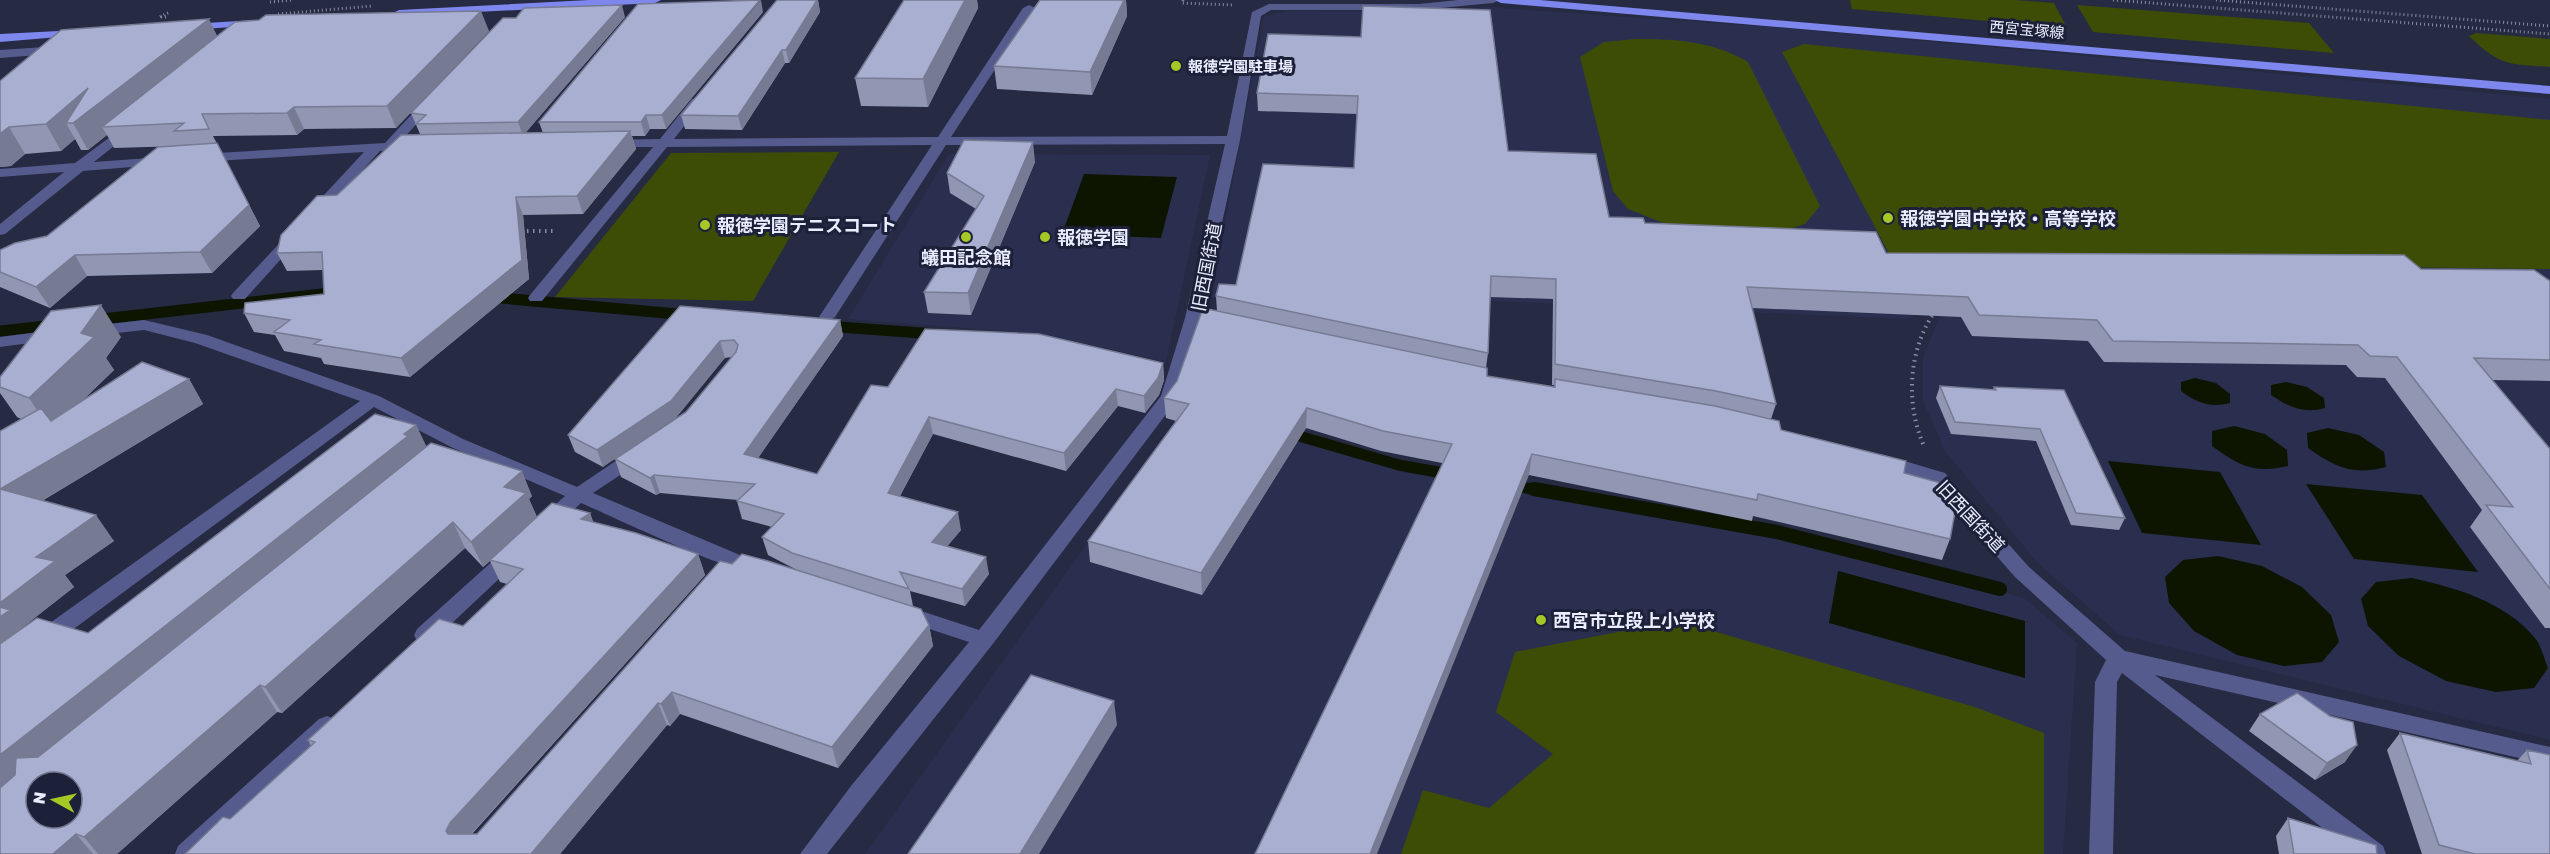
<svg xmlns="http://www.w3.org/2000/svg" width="2550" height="854" font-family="'Golos Text','Noto Sans JP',sans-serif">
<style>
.built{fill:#2b2f4f}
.green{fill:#3d4d06}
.water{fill:#0d1400}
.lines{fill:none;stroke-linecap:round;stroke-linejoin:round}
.stream-far1{stroke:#0d1400;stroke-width:11}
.stream{stroke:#0d1400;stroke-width:14}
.path-far1{stroke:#888ba1;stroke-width:3;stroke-dasharray:1 3;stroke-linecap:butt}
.path{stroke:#888ba1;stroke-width:4;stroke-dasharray:1.5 4.5;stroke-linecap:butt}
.minor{fill:#555b8d;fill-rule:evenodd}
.major{fill:#7d87ee;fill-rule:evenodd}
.wall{fill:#9196b3;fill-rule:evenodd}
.shaded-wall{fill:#767a92}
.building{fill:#a9afd0;stroke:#767a92;stroke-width:1.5;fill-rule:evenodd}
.poi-dot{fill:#a4c825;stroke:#1d2039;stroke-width:2}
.labels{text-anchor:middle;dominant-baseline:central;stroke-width:6;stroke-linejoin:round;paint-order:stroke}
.far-street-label{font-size:15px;fill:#eaedff;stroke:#1d2039}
.far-poi-label{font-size:15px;font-weight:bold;fill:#eaedff;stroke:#1d2039;text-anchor:start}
.poi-label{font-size:18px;font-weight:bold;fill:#eaedff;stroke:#1d2039;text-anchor:start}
.street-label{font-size:18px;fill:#eaedff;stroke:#1d2039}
</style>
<rect width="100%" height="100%" fill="#262a43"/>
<path class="built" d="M1487,7L1783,28L2550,99V309L1926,306L1909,319L1418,298H1211L1264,16L1289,11L1415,12Z
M949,154L1210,155L1166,362L1043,334L848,319Z
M1941,314L2550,327V740L2120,635L2037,562L1945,451L1923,401V357Z
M1189,401L1402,472L1773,535L2024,598L2077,643L2063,854H865Z"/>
<path class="green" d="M1850,0H2015L2054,3L2067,28L1852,9Z
M2077,5L2309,23L2334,53L2093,32Z
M2476,33L2550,39V67C2508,64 2500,66 2469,36Z
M1635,39C1676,39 1713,41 1748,62L1820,206L1805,224L1773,234H1710L1663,223L1628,209L1613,191L1580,57L1604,42Z
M1804,44L2550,120V269L1893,261L1782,52Z
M839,152L753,301L555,297L671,153Z
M1665,617L1975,707L2044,733V854H1401L1423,790L1489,808L1553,754L1496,712L1515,652L1628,630Z"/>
<path class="water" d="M1084,174L1177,177L1161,238L1062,234Z
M2195,378L2216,383L2230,394V403C2210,408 2197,403 2181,391V382Z
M2286,382L2307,387L2324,398L2325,408C2303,414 2289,407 2271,395V385Z
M2234,426L2265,434L2287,450L2288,466C2255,474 2239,466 2212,446V431Z
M2328,428L2359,435L2384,452L2386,467C2353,476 2335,467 2308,448L2307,433Z
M2108,461L2220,472L2261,545L2142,533Z
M2306,484L2422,495L2478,572L2354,559Z
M2218,556L2262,566L2302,587L2331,615L2339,642L2322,662L2284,666L2237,655L2194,631L2169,603L2165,577L2183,560Z
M1838,571L2025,621V678L1829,623Z
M2412,578C2456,588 2504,601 2535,638C2541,645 2544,659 2548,668L2534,688L2496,692L2446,681L2399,656L2368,626L2361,599L2376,582Z"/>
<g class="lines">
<path class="stream-far1" d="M490,297L688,315
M94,320L339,292
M825,326L936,334
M0,331L55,325
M1285,432L1399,465L1454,475
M1510,485L1542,491"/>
<path class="stream" d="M1534,489L1777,532L2000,589"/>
<path class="path-far1" d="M1183,0L1182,3L1233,5
M2113,0L2550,34
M2216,0L2550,26
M270,2L293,0
M278,14L372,6
M166,17H159L170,12"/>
<path class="path" d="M527,231H554
M1923,444C1906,403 1908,353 1933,314"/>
<path class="minor" d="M1458,0H1499L1493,3L1419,10H1271L1261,16L1240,140L1202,315L1229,321L1231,324L1223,329L1199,324L1176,401L992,645L827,854H800L851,786L969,642L899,619L895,614L899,609L906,606L979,630L1161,396L1185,318L1225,144L946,145L835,317L827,322L819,317L932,145L667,147L542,301H530L528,298L530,295L653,147H610L603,143L605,140L660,139L692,99L697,98L703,102L674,139L938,137L1023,8L1029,5L1035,8L951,137L1227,136L1252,12L1269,4H1419Z
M59,46L65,50L63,53L0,58V50Z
M430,99L436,103L400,142H420V148L380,151L320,216L315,217L308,213L310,210L364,152L200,162L193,158L200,154L385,143L425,100Z
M129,123L136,127L134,130L94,162L163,157L168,158V164L83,171L5,234L0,235V224L64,172L0,177V169L75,163Z
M294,232L301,236L299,239L245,299H233L231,296L233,293L289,233Z
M144,320L207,335L379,396L463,439L577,487L632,450H646L648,454L646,458L593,493L740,555L766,563L769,568L766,573C742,580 612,516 581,503L553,529H539L536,524L539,519L565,496L451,447L374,407L52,645L44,647L36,645L33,639L36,633L360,401L195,343L144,330L91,336L83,331L91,326Z
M54,330L62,335L60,339L0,347V337Z
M1881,454L1945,473L2029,567L2125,651L2550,747V765L2155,675L2383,846L2386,854H2356L2122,673L2117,682L2113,854H2089L2095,682L2106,660L2015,577L1931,481L1874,464L1872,460L1874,456Z
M513,547L520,549L523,554L520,559L433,641L425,643L417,641L414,635L417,629L506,549Z
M327,716L335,719L338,725L335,731L204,854H175L178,846L319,719Z"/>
<path class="major" d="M589,0H661L655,3L399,16L393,13L399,10Z
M1495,0H1540L2550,86V94L1501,3Z
M255,20L259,21V25L190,30L184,27L190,24Z
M78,30L84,33L82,35L0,42V34Z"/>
</g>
<path class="wall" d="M818,0L820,12L789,63H785L742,130L685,129L681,115Z
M965,0H977L978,8L928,107L861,106L855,78Z
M1040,0H1126L1127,16L1092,95L997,89L994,66Z
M763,12L666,129H650L645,136H632L636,149L583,214L523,215L529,279L410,377L324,364L321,358L284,351L275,335L254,332L244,313L324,294L323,270L287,271L277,253L337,195L420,134L411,113L625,17L525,133H543L539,122Z
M489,31L396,128L304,129L297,135L213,136L260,226L212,273L87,276L50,308L0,287V250L47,236L182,146L114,148L107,135L88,150H81L75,139L61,151L25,154L11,166L0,167V81L217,36Z
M1268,34L1508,151L1609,217L1645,223L1886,253L2421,269L2550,281V381L2492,380L2550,449V628H2545L2470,527L2482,510L2385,378L2357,377L2346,365L2104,362L2088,341L1972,336L1961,317L1752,308L1776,404L1771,419L1781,430L1904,473L1947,492L1950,539L1942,560L1753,516L1752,521L1529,475L1442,463L1381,451L1306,428L1202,595L1090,562L1088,541L1176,421L1166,418L1164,398L1177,381L1217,311L1216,296L1236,285L1354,168L1357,114L1258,111L1257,93ZM1490,297L1553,299L1552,385H1554V387L1487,376L1486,368L1488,353Z
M1035,162L971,315L928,313L924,292L976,209L950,193L947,173Z
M680,306L840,320L843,336L758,458L817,474L888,387L1163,363L1164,380L1159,395L1145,413L1118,406L1066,471L933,434L900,496L961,530L947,546L989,574L965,606L910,591L913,606L929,625L933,646L838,768L680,714L670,726L667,725L560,854L230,819L311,746L308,740L463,626L507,584L500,582L490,561L483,567L465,548L282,713L277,712L117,854H0L21,419L17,417L0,393V377L121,337L106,358L114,370L84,399L189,379L203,404L42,501L114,541L65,575L74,587L23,627V628L88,633L416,425L426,446L532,496L529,499L537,517L590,513L593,522L698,554L705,575L472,834H477L732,564L795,569L768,555L762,537L772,527L742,519L737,501L738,500L660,493L656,495L621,477L615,459L686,412L732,357L725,358L603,467L575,452L568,435Z
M1940,386L1993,390L1994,387L2064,390L2125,518L2119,530L2071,525L2036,441L1951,434L1936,398Z
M2260,714L2345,762L2315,780L2249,731Z
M2400,733L2517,761L2527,750L2550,755V854H2422L2387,750Z
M2288,818L2377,854H2279L2276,836Z"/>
<path class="shaded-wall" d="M761,0L763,12L666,129L662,115Z
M818,0L820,12L789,63L786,50Z
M965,0H977L978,8L928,107L923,79Z
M1124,0H1126L1127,16L1092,95L1090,72Z
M622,5L625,17L523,136L518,122Z
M481,11L489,31L396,128L387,106Z
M209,19L221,44L102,127L107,135L88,150L73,123H66L75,139L61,151L46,124L88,88Z
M782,50L785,63L742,130L738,116Z
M294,107L304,129L297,135L287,113Z
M646,115L650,129L645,136L641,122Z
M9,127L25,154L11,166L0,167V134Z
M630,131L636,149L583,214L577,196Z
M1033,142L1035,162L971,315L968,293Z
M516,197L523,215L529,279L410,377L401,358Z
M249,205L260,226L212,273L200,252Z
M75,255L87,276L50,308L36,287Z
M101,305L121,337L106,358L114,370L51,431L29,398L81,333Z
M840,320L843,336L749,471L744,454Z
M720,341L725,358L676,418L603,467L597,450Z
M1163,363L1164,380L1159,395L1145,413L1144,396Z
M189,379L203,404L18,515L0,489Z
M1116,389L1118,406L1066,471L1064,453Z
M1307,408L1306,428L1202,595L1201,573Z
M929,417L933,434L892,511L888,493Z
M416,425L428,450L0,799V755Z
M1532,454L1529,475L1377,854H1370Z
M522,471L532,496L529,499L537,518L483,567L471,542L504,487Z
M654,475L660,493L656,495L650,478Z
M958,512L961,530L936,560L932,542Z
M590,513L598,534L581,519Z
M96,515L114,541L65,575L74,587L23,627L30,636L0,657V603L36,557Z
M453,522L465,548L282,713L265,687Z
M698,554L705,575L462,844L459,853L446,831L450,823Z
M986,557L989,574L965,606L962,589Z
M929,625L933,646L838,768L832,747Z
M260,685L277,712L117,854H98L84,837Z
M672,692L680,714L670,726L661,704Z
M1114,701L1117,725L1039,854H1020Z
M658,703L667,725L560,854H531Z
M2357,745L2345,762L2315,780L2327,763Z
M76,834L93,854H53Z"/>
<path class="building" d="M760,0L662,115H646L641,122H539L638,4Z
M777,0H817L786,50H782L738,116L681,115Z
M904,0H965L923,79L855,78Z
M1040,0H1124L1090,72L994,66Z
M622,5L518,122L416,124L426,115L411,113L503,18H516L524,8Z
M1363,6L1490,10L1508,151L1596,154L1609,217L1643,218L1645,223L1876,232L1886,253L2404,255L2421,269L2534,270L2550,281V360L2474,358L2550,449V589L2486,505L2513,507L2397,357L2370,356L2358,345L2113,341L2097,320L1979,315L1968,297L1747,287L1776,404L1716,391L1555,364L1556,279L1491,276L1488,353L1216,296L1219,284L1236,285L1263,164L1354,168L1358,96L1257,93L1268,34L1361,37Z
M481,11L387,106L294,107L287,113L202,114L209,129L174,131L184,123L102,127L235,22L259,20L266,15Z
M209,19L73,123H66L88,88L46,124L9,127L0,134V81L61,30Z
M630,131L577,196L516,197L522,260L401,358L314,344L321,340L274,332L290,320L244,313L245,303L324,294L322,252L277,253L281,235L317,196L337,195L401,135Z
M964,140L1033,142L968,293L924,292L984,196L947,173Z
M217,143L249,205L200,252L75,255L36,287L0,272V250L15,243L47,236L158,147Z
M101,305L81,333L94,337L29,398L0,387V377L51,311Z
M680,306L840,320L744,454L817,474L871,385L888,387L925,329L1039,334L1163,363L1158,378L1144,396L1116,389L1064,453L929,417L888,493L958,512L932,542L986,557L962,589L900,572L909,589L792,553L762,537L784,514L737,501L755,484L654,475L650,478L615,459L686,412L736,352L738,345L734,340L720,341L671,401L597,450L568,435Z
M1203,308L1487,368V376L1555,387V379L1715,406L1779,421L1781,430L1906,461L1904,473L1948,485L1947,492L1958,496L1950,539L1758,494L1757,500L1532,454L1370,854H1255L1452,444L1383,431L1307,408L1201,573L1088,541L1189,404L1164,398L1177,381Z
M142,362L189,379L0,489V431L41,408L51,421Z
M1940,386L1996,390L1994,387L2064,390L2125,518L2076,513L2040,429L1955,422Z
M375,414L416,425L404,434L408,436L0,755V644L37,618L88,633Z
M431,443L522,471L504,487L526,493L471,542L453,522L265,687L260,685L84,837L76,834L53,854H0V788L15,775L16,758L38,757ZM36,782H72V818H36Z
M0,489L96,515L36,557L55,561L0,603Z
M552,503L590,513L581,519L636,533L698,554L450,823L446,831L448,834H477L720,561L732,564L742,554L768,561L921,609L929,625L832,747L672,692L661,704L658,703L531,854H185L223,817L230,819L315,742L308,740L439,619L463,626L523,569L490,560Z
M0,607L10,610L0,617Z
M1031,675L1114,701L1020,854H908Z
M2297,693L2330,716L2353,722L2357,745L2327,763L2260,714Z
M2400,733L2531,764L2527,750L2550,755V854H2475L2439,845Z
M2288,818L2376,845L2377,854H2294Z"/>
<g class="poi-dot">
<circle cx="1176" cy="66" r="6"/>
<circle cx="1888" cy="218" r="6"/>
<circle cx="705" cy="225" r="6"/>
<circle cx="966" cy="237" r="6"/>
<circle cx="1045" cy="237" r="6"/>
<circle cx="1541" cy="620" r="6"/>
</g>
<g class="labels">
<g class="far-street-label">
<text transform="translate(2027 29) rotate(5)">西宮宝塚線</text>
</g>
<g class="far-poi-label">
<text x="1188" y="66">報徳学園駐車場</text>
</g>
<g class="poi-label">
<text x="1900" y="218">報徳学園中学校・高等学校</text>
<text x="717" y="225">報徳学園テニスコート</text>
<text x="1057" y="237">報徳学園</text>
<text x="966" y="257" text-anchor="middle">蟻田記念館</text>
<text x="1553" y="620">西宮市立段上小学校</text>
</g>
<g class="street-label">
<text transform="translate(1206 267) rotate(-79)">旧西国街道</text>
<text transform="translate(1971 516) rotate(47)">旧西国街道</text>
</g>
</g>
<g transform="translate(54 800) rotate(278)"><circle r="28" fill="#1d2039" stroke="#6f7288" stroke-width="1.5"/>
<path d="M0-4.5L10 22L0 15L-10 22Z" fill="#a4c825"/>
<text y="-9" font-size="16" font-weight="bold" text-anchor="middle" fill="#eaedff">N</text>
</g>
</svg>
